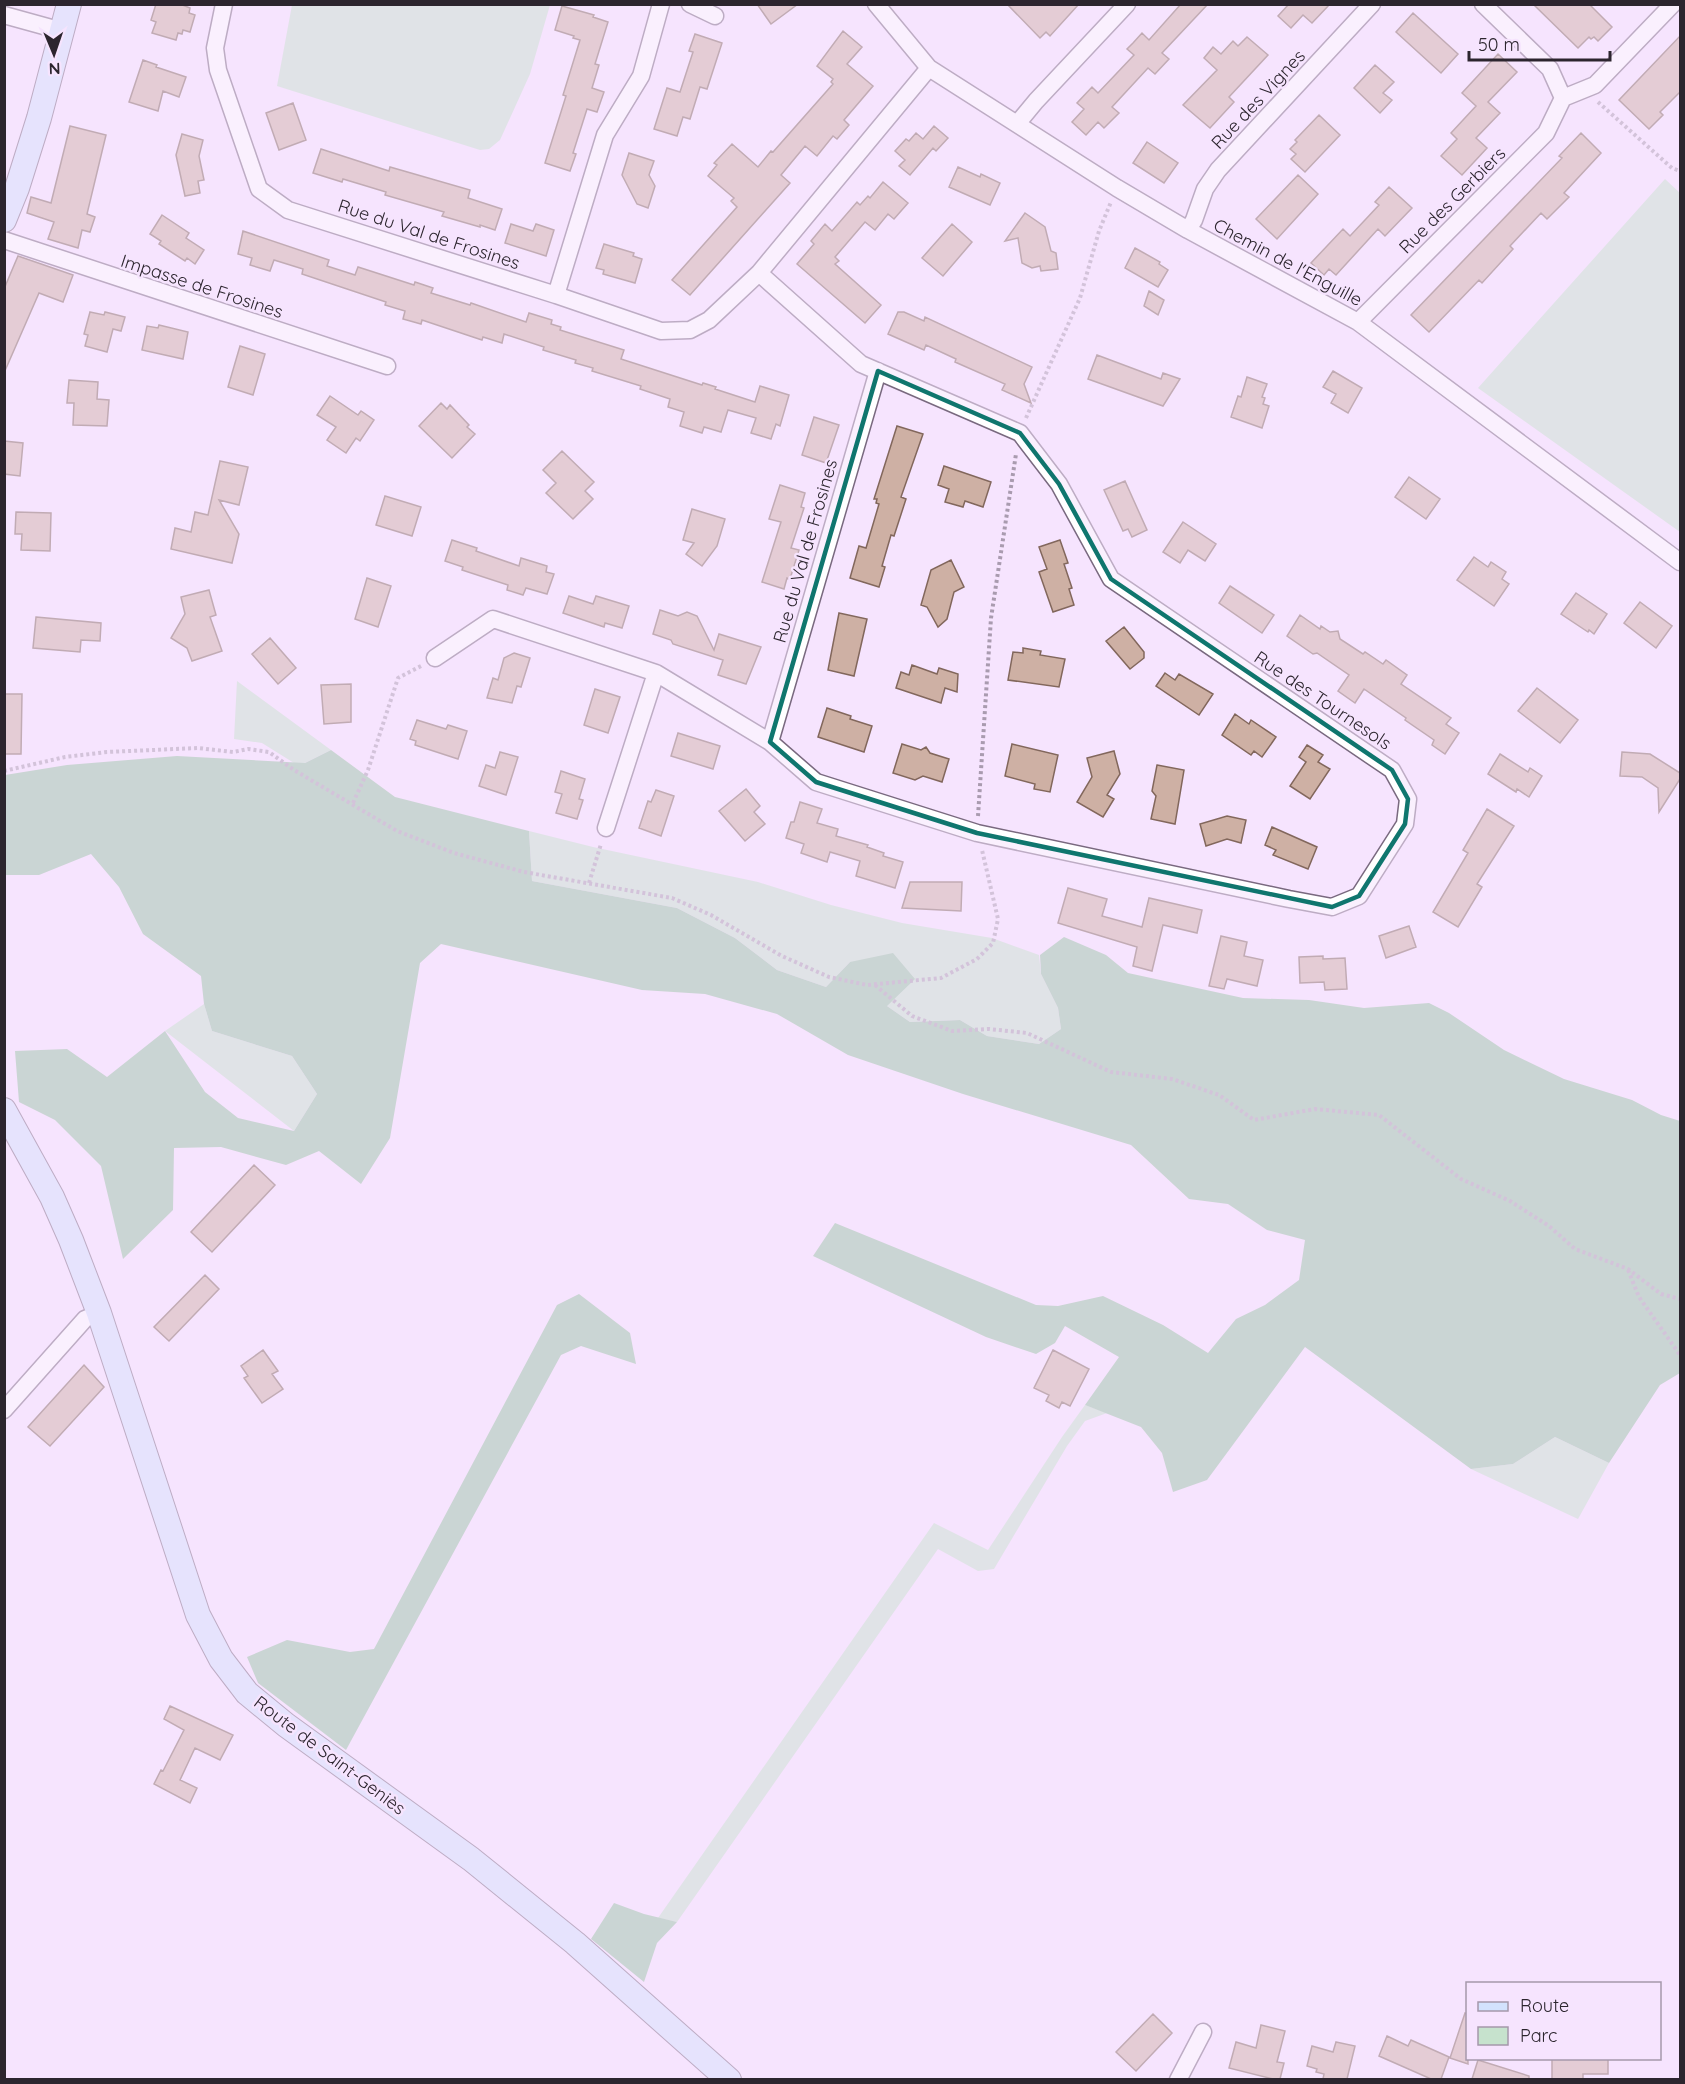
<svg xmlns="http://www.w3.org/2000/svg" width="1685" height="2084" font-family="Quicksand,sans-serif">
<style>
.green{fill:#c6e2cd}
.forest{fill:#96c3a2}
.building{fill:#ceb0a4;stroke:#82675c;stroke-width:1.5}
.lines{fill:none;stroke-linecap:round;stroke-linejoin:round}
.minor-casing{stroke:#79697f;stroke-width:19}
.secondary-casing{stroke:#79697f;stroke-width:26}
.path{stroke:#a99baf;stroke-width:4;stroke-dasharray:3 3;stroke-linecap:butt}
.minor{stroke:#fff;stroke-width:16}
.secondary{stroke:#d3e2fd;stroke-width:24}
.marked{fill:none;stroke:#0f766e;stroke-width:4.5;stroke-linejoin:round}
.labels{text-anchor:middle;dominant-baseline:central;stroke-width:5;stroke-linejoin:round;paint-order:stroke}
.street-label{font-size:18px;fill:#2c252e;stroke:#f6e4fe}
</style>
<rect width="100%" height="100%" fill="#f6e4fe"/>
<path class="green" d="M292,5V4L550,5L530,74L500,140L489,149L480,150L277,86Z
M1665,179L1680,193V532L1478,388Z
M237,681L331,750L305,763H294L262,743L234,739Z
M529,831L593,847L758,882L831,905L902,923L992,938L1039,955L1041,974L1058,1008L1061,1029L1039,1044L987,1036L960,1020L910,1022L887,1006L850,962L826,987L777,970L735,938L677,908L532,881Z
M204,1004L212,1031L292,1056L317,1094L294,1131L165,1031Z
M1085,1405L1107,1413L1085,1421L1067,1446L994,1569L978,1571L938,1549L677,1922L658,1918L934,1523L988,1550L1062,1437Z
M1555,1437L1609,1463L1578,1519L1471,1469L1513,1464Z"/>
<path class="forest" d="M331,750L395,797L529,831L532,881L677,908L735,938L777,970L826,987L850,962L893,953L915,979L887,1006L910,1022L960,1020L987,1036L1039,1044L1061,1029L1058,1008L1041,974L1040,955L1064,937L1106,955L1128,973L1243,998L1309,1000L1364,1008L1429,1003L1449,1013L1504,1050L1564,1079L1632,1100L1661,1115L1680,1121V1373L1660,1385L1609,1463L1555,1437L1513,1464L1471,1469L1305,1347L1207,1480L1173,1492L1162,1453L1141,1427L1085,1405L1119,1357L1065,1326L1055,1343L1036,1354L986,1337L813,1256L835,1223L1036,1305L1058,1306L1103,1296L1163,1325L1208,1353L1236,1319L1265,1305L1299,1280L1305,1240L1267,1230L1228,1204L1189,1199L1131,1145L963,1094L848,1055L777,1014L705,994L642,990L441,944L420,963L390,1138L361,1184L319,1151L286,1165L221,1147L174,1148L173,1210L123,1259L101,1166L55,1120L19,1102L15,1051L67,1049L107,1077L165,1031L205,1092L238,1118L294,1131L317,1094L292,1056L212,1031L204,1004L201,976L143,934L119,887L91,854L39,875H5V775L67,765L177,756L305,763Z
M579,1294L630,1333L636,1364L581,1346L561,1355L346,1750L258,1683L247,1657L287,1640L350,1652L374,1649L557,1305Z
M614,1903L644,1914L677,1922L657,1943L644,1982L591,1939Z"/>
<path class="building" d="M156,4H180L190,8L189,13L195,15L190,32L183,30L182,34L178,33L176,40L152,33L156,22L151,20Z
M757,4H798L771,24Z
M1007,4H1079L1050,36L1046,32L1040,38Z
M1181,4H1208L1162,53L1169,59L1155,74L1148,68L1112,107L1119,113L1104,128L1098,122L1086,135L1072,122L1084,109L1077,103L1092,87L1098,93L1134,55L1127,49L1133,43L1142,33L1149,40Z
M1289,4H1330L1312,23L1303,15L1291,28L1278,16Z
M1533,4H1589L1612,27L1598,41L1594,37L1591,39L1589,37L1578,48Z
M562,6L594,15L593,17L608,22L595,64L599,65L592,88L604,92L597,112L587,109L573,153L576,154L570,171L545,163L566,96L563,95L580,40L573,38L574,36L555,30Z
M1413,13L1458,54L1441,73L1396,32Z
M843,31L862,47L847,64L873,86L844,120L849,125L837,139L833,136L817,156L805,146L781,175L790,183L690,295L672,280L737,207L731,201L734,198L708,176L717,165L714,163L732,144L758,167L771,151L773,152L833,84L831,82L833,79L817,66Z
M695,34L722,43L707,89L700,87L690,119L683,117L677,136L654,129L667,88L680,92L693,52L689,51Z
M1680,36V92L1660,112L1663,115L1649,129L1619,100Z
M1247,37L1268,55L1229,97L1234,102L1210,128L1183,105L1217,70L1204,58L1213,47L1221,54L1233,41L1238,46Z
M1498,54L1517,72L1488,102L1500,113L1476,138L1487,148L1462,175L1441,156L1457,139L1451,133L1476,106L1462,93Z
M143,60L157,65L156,67L186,77L179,97L163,91L158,111L129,102Z
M1375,65L1394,82L1383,93L1392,100L1380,113L1354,88Z
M293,103L306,140L279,150L266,113Z
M1319,115L1340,135L1305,172L1291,159L1296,154L1290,149L1297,142L1295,140Z
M70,126L106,135L87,214L95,217L90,232L82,230L78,248L48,239L54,222L27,213L31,197L51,203Z
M934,126L948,138L936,151L933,148L910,175L899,166L905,160L895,151L906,139L909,141L916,133L923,139Z
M1581,133L1601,153L1564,193L1569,197L1547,219L1541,213L1510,246L1513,249L1482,283L1479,280L1429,332L1411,315L1562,158L1559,156Z
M182,134L203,140L199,156L204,180L198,181L200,193L185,196L176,155Z
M1147,142L1178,163L1164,183L1133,163Z
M321,149L389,171L390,167L470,190L468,198L502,209L495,230L480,225V227L442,216L444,212L385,195L386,192L363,185L343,179L342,182L313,173Z
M629,153L654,161L649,175L655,186L648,208L637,204L622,175Z
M958,167L980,177L981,174L1000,183L990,205L949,187Z
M1298,175L1318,194L1277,239L1256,219Z
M883,182L908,203L894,219L888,214L875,230L865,222L835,257L839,261L835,264L881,305L865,323L797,264L814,244L811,241L825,224L832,231L857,202L860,205L868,196L870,198Z
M1389,187L1412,208L1385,236L1378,229L1336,275L1329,269L1324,275L1311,263L1343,229L1350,236L1379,205L1375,202Z
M1025,213L1045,227L1051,251L1056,253L1058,269L1041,271L1040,266L1032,268L1022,263L1018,238L1005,241Z
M162,215L189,233L186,238L204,250L195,264L187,258L185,261L159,244L161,241L150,234Z
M511,224L533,231L536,224L554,230L546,256L505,243Z
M952,224L972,242L943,276L922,258Z
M243,231L329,260L327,266L355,275L358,267L414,285L415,282L433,288L431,293L470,305L471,303L526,322L529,313L552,320L551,324L561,327L560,330L624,350L621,359L702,385L703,383L716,387L715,389L755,402L760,386L789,395L780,426L776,424L771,439L751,433L756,418L728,410L721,432L704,427L702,433L680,426L684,412L668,407L670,399L640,389L641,386L592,371L593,368L575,363L576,360L543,350L544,347L504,334L502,343L483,337L482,340L422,320L421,324L403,319L405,311L385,305L386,302L302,274L303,269L274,260L270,271L250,265L252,258L238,254Z
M604,244L634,253L633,256L642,259L635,283L603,274L604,270L596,268Z
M1135,248L1160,262L1159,264L1168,270L1158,287L1125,268Z
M18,256L73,275L63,302L39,293L4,373V289Z
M1149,291L1164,300L1158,315L1144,306Z
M90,312L104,315L105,312L125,317L121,331L113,329L107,352L85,346L88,335L84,334Z
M898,312H904L924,321L925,317L1032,367L1024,384L1031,403L1002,390L1005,384L955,362L956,359L926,345L924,350L888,334Z
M159,325L188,332L183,359L142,350L147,326L158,328Z
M240,346L265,354L253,395L228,387Z
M1097,355L1161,379L1163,373L1180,379L1163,406L1088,379Z
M1333,371L1362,388L1348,413L1331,403L1336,394L1323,387Z
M1247,377L1267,384L1262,397L1265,398L1263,404L1269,406L1262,428L1231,417L1238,396L1241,397Z
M69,380L98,382L97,399L109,400L107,426L73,425L74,403H67Z
M330,396L358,415L361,411L374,420L360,441L356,438L346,453L327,440L336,427L317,415Z
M441,403L447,409L450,405L469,425L467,427L475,434L452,458L419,426Z
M814,417L839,425L826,463L802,455Z
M897,426L923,434L901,497L906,499L894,536L891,535L882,566L885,567L879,587L850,578L859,546L866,548L879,504L876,503L877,499H874Z
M4,441L23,443L20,476L4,474Z
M562,451L594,482L585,491L593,499L573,519L546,493L556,483L543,470Z
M220,461L248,467L239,505L219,500L239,534L232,563L171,549L175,528L191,532L195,512L208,515Z
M944,466L991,482L983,507L965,501L963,507L945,502L949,489L938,485Z
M1409,477L1440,499L1426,519L1395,497Z
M1125,481L1147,530L1132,537L1128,529L1123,531L1104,490Z
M780,485L805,493L801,507L804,508L791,548L799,550L790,579L787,578L784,589L762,582L781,522L769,519Z
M385,496L421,507L412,536L376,525Z
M692,509L725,519L717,546L702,566L686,554L694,543L683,540Z
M16,512L51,513L50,551L21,550L22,534H15Z
M1183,522L1216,544L1205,561L1188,550L1180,563L1163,552Z
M452,540L477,548L476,551L519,566L521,558L547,566L546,572L554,574L547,594L526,588L523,595L507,590L508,585L462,570L463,567L445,561Z
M1060,540L1068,563L1064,564L1072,588L1069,589L1074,605L1053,612L1039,572L1047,569L1039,547Z
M1474,557L1488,567L1491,562L1506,572L1502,579L1509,584L1494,606L1457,580Z
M951,560L964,587L954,592L947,619L938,627L927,607L921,605L931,570Z
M367,578L391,586L378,627L355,619Z
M1230,586L1274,615L1262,633L1219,603Z
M209,590L216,615L210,617L222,651L192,661L187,648L171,638L185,614L181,597Z
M1576,593L1607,614L1594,634L1589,630L1588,632L1561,614Z
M569,596L593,604L596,596L629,606L622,628L605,623L604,627L563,613Z
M1640,602L1672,626L1656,648L1624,623Z
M660,610L678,616L687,612L697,616L714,650L719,634L761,647L746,684L718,675L723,660L673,644L671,640L653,634Z
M839,613L867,619L854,676L828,670Z
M1300,615L1320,629L1321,626L1330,632L1338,631L1340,639L1363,654L1365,652L1383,664L1386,660L1407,675L1401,684L1451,718L1446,724L1459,733L1445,754L1432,745L1434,740L1405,720L1406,718L1364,689L1355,703L1338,691L1349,675L1317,653L1313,654L1287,636Z
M36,617L101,623L100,641L81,640L80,652L33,648Z
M1124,627L1144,652V658L1130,669L1106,641Z
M270,638L296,668L278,684L252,654Z
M1023,648L1041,651L1040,655L1065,659L1059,687L1008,680L1013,652L1023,653Z
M514,653L530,658L521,687L517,686L512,703L487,698L493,678L498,680L504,658Z
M912,665L937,674L939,668L958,674L957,692L945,688L941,703L896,688L901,672L909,675Z
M1165,673L1175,680L1179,674L1213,694L1199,715L1156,686Z
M351,684V722L324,724L321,685Z
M1537,688L1578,720L1560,743L1518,711Z
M595,689L620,697L608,733L584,725Z
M4,694H22L21,754H4Z
M827,708L851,716L850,719L872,726L864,752L818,737Z
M1235,714L1249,724L1251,720L1276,737L1262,757L1254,751L1251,755L1222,735Z
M417,720L446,729L448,725L467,731L458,759L415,745L416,741L410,739Z
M678,733L720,746L713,769L671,756Z
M902,744L921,750L926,747L930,753L949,759L942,782L923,776L915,780L893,773Z
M1012,744L1058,755L1050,792L1034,789L1035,784L1005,776Z
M1307,745L1323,755L1318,762L1330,769L1310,799L1290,786L1306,762L1299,757Z
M1114,751L1120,774L1107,795L1114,799L1103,817L1077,802L1092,777L1087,758Z
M500,752L518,757L506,795L479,786L486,765L495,768Z
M1622,752L1650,754L1680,773V779L1659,812L1658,788L1642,777L1620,776Z
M1500,754L1528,772L1530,768L1542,776L1529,797L1517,789L1516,792L1488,774Z
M1157,765L1184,770L1175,824L1151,819L1156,796L1152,791Z
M561,771L585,779L579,799L583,800L577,819L556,813L562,794L555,792Z
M746,789L760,806L754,812L765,824L745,841L719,811Z
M656,790L674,796L661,836L639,828L648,801L651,802Z
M800,802L822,809L817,823L838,829L836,836L868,845L867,847L884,853L883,856L903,862L895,888L856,876L860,861L830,852L827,862L801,853L804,844L786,838L791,822H794Z
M1487,809L1514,826L1477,884L1482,887L1458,927L1433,912L1468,853L1463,850Z
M1227,816L1246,820L1241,843L1227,839L1206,846L1200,824Z
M1272,827L1317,847L1308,869L1273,855L1276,850L1265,845Z
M910,882H962L961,911L902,908Z
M1068,888L1107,899L1102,916L1142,927L1149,898L1202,910L1197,933L1163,925L1152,971L1133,966L1137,947L1058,923Z
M1409,926L1416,947L1386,958L1379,936Z
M1221,936L1247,942L1244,956L1263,960L1257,986L1227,979L1224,989L1209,986Z
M1323,956V959L1345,958L1347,989L1325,990L1324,982L1300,983L1299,957Z
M254,1165L275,1185L212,1252L191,1232Z
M205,1275L219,1289L169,1341L154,1327Z
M263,1350L278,1371L272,1374L283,1389L262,1403L244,1378L248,1376L241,1366Z
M1053,1350L1089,1369L1070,1406L1062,1402L1059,1408L1046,1401L1049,1395L1034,1388Z
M84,1365L104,1387L50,1446L28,1427Z
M170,1706L233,1735L220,1760L195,1748L180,1780L197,1788L190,1803L154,1784L161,1770L163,1771L184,1730L164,1719Z
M1465,2013L1467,2014L1468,2064L1450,2058Z
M1153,2014L1172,2033L1136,2071L1116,2052Z
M1261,2025L1285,2031L1277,2062L1284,2063L1280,2079H1273L1229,2068L1236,2042L1256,2048Z
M1387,2036L1408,2046L1411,2040L1449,2057L1441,2079H1431L1379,2056Z
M1336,2042L1355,2046L1347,2079H1323L1324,2074L1316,2072L1317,2069L1307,2066L1312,2046L1333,2052Z
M1552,2058H1608V2074H1583V2079H1552Z
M1478,2060L1529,2076V2079H1472Z"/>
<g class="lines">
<g class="minor-casing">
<path id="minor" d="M224,4L215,48L218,70L259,189L288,210L556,295L661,331L690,330L709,320L759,273L929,68
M690,4L715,16
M876,4L929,68L1117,188L1188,230L1358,322L1680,562
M4,15L62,31
M1563,98L1595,85L1673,4
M1017,124L1036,101L1127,4
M1188,230L1194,220L1205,189L1218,170L1372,4
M4,240L387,366
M556,295L605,135L641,76L661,4
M1358,322L1546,133L1563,98L1550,69L1483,4
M435,658L493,619L656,673L770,742L816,782L977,833L1289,899L1332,907L1359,896L1405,824L1408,799L1392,770L1111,579L1059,484L1020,433L861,364L759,273
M770,742L878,371
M606,828L656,673
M4,1410L85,1319L99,1313
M1178,2080L1203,2032"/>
</g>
<g class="secondary-casing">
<path id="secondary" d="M4,220L17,188L39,118L69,4
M4,1110L52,1197L71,1240L99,1313L198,1615L221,1659L247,1693L286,1725L471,1859L575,1943L729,2080"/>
</g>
<path class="path" d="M1598,102L1672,168L1680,171
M1026,418L1080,298L1099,231L1111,202
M4,771L65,757L107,752L198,748L233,752L248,749L269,752L294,770L397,831L454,853L524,872L672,898L711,915L782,956L829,977L867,985L941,978L977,959L993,943L998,919L982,850
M353,803L368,770L398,678L421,666
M978,816L991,618L1016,454
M589,883L601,844
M875,985L912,1016L952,1031L989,1029L1027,1033L1111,1072L1172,1079L1219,1095L1254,1120L1315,1109L1379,1115L1461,1179L1510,1201L1549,1226L1575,1249L1628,1269L1661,1294L1680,1299
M1628,1270L1639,1297L1680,1355"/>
<use href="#minor" class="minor"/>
<use href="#secondary" class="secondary"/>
</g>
<path d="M0 0H1685V2084H0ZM878,371L1020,433L1059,484L1111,579L1392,770L1408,799L1405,824L1359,896L1332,907L977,833L816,782L770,742Z" fill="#f6e4fe" fill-opacity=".55" fill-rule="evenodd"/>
<path class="marked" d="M878,371L1020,433L1059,484L1111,579L1392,770L1408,799L1405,824L1359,896L1332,907L977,833L816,782L770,742Z"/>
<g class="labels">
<g class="street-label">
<text transform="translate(1258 99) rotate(-47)">Rue des Vignes</text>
<text transform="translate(1452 200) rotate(-45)">Rue des Gerbiers</text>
<text transform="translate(429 234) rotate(18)">Rue du Val de Frosines</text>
<text transform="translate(1288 262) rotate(28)">Chemin de l'Enguille</text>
<text transform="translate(202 286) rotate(18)">Impasse de Frosines</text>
<text transform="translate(805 551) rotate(-74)">Rue du Val de Frosines</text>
<text transform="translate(1323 700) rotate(34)">Rue des Tournesols</text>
<text transform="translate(330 1755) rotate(37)">Route de Saint-Geniès</text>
</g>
</g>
<rect width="1685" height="2084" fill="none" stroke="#2c252e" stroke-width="12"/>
<rect x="1466" y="1982" width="195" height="78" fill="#f6e4fe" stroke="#a598ab" stroke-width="1.5"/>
<rect x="1478" y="2002" width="30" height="9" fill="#d3e2fd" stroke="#a598ab" stroke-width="1.5"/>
<text x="1520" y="2012" font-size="18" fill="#2c252e">Route</text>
<rect x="1478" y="2027" width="30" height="18" fill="#c6e2cd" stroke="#a598ab" stroke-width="1.5"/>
<text x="1520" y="2042" font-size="18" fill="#2c252e">Parc</text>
<g transform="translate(54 54) rotate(178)" stroke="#f6e4fe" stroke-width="4.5" paint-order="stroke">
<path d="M0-4.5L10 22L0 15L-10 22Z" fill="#2c252e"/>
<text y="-9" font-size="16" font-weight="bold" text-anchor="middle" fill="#2c252e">N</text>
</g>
<path d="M1469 51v9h141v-9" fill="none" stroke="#2c252e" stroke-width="3"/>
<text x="1478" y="51" font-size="18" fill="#2c252e" stroke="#f6e4fe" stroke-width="4.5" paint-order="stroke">50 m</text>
</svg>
